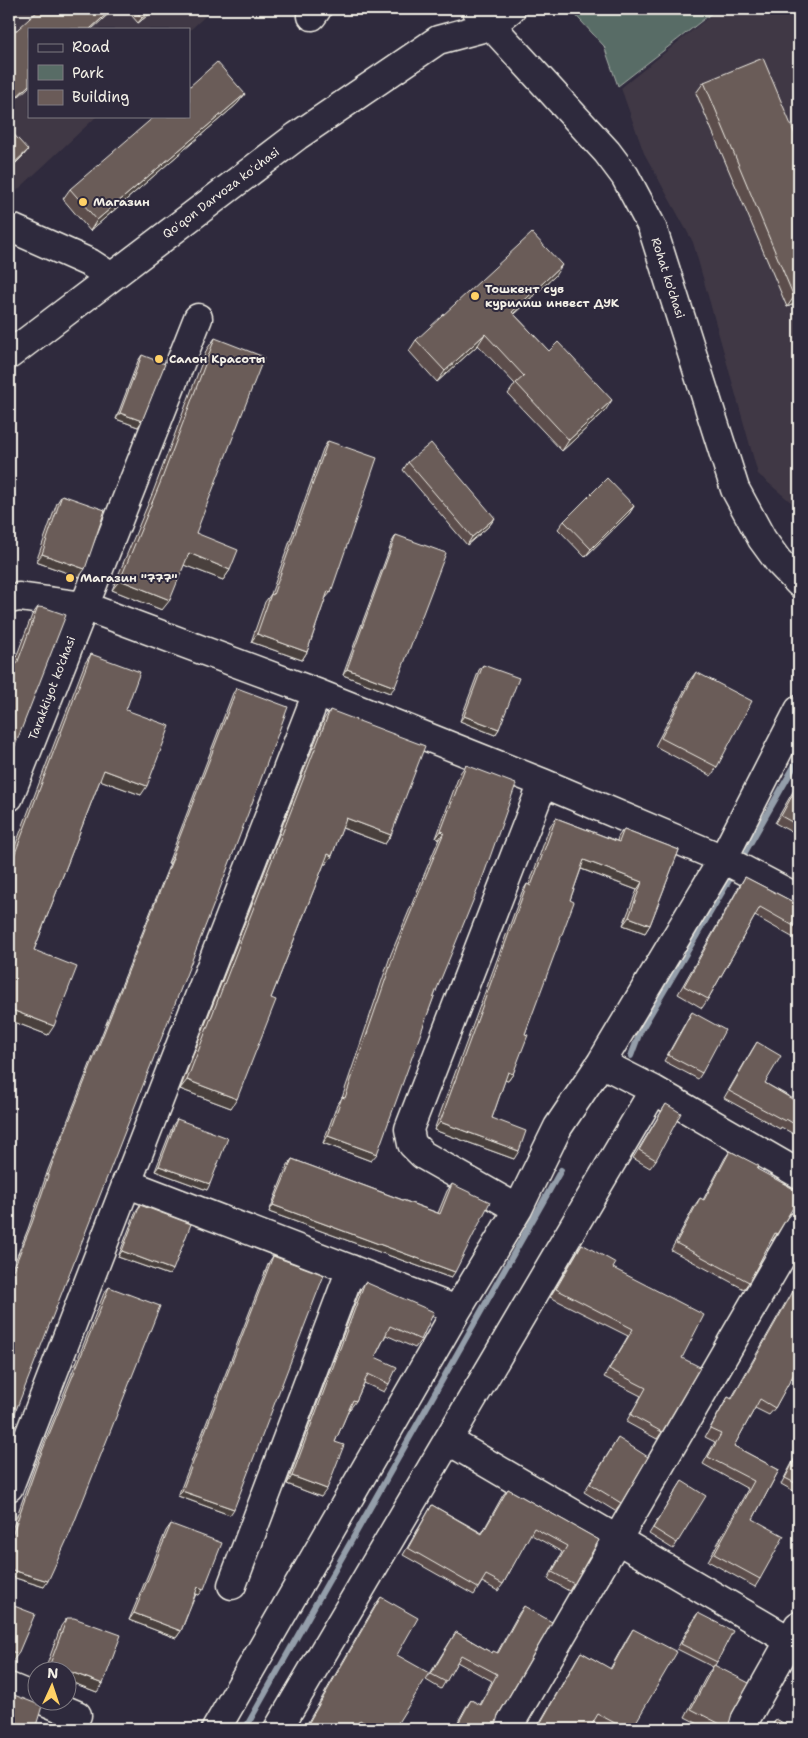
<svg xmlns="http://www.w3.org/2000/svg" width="808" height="1738" font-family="'Shantell Sans',sans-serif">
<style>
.built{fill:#413945}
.green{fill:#586c66;stroke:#a6aea7}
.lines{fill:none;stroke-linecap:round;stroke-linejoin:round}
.stream{stroke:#949eaa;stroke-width:6}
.minor-casing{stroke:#f4f1e8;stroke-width:31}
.minor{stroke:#2f2a3d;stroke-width:28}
.wall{fill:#5b4e4c;stroke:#f4f1e8}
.shaded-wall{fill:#4a403e;stroke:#f4f1e8}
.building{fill:#6a5b58;stroke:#f4f1e8}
.poi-dot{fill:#ffd166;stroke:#2f2a3d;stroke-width:2}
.labels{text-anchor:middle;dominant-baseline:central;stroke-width:4;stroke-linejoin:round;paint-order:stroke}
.street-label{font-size:12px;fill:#f4f1e8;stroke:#2f2a3d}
.poi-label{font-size:12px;font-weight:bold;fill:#f4f1e8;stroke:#2f2a3d;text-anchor:start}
</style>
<rect width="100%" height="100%" fill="#2f2a3d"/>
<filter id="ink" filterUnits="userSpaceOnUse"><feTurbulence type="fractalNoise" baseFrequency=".02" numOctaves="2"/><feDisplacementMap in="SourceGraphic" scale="10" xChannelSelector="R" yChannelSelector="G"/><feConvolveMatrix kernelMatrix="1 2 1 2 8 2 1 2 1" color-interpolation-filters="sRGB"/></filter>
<g filter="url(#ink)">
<path class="built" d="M9,9H213L189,31V29H29V116H97L9,198Z
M719,9H799V509L758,474L693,242L644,153L621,88Z"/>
<path class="green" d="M570,9H717L618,86L604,46Z"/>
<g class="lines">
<path class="stream" d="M740,861L799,758
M631,1056L640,1032L734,872
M245,1729L561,1170"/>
<g class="minor-casing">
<path id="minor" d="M476,9L607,152L625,176L652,227L735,489L762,539L778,561L799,583
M312,16L317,9
M9,227L90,263L110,276
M9,355L297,136L438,40L490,26L511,9
M9,599L19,597L84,606L317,693L543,783L723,859L799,899
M9,797L198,318
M601,1063L654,1090L799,1174
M126,1183L457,1310
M518,1209L423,1155L412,1144L409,1129L543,783
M449,1441L799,1646
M9,1487L317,693
M232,1585L351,1269
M9,1687L38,1699
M42,1700L77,1715
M216,1729L457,1310L518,1209L558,1127L601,1063L723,859L799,710
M278,1729L654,1090
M507,1729L799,1226
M740,1729L798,1626"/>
</g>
<use href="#minor" class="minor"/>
</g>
<path class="wall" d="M126,9H156L138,23Z
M704,82L799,144V302L787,307L696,93Z
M245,94L237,104L90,231L63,199L70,189Z
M555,276L514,314L605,411L562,451L508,394L515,384L478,345L437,382L409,351L416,340Z
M215,338L196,533L230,570L223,580L184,565L162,610L112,590L153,492L207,349Z
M142,355L138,427L116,419L138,361Z
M328,441L331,592L325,599L307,652L302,660L251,642L265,602L271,594L323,449Z
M408,462L495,518L489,526L467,545L403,470Z
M62,495L79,577L36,562L57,503Z
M634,506L629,514L585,557L558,529L564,521Z
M396,535L390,693L343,675L392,542Z
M38,607L9,761L14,663L32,615Z
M91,654L126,710L141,795L100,780L34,950L48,1035L9,1020V862L85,663Z
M483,665L499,729L495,735L460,721L479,670Z
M696,672L717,767L711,776L655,746L690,680Z
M237,688L9,1428V1276L28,1229L48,1170L170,863H168L233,693Z
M330,710L391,835L385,844L342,828L332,856L326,864H324L271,998L231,1108L180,1089L324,719Z
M466,765L436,991L371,1161L323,1143L337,1105L342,1098L391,954L439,839L436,838L460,773Z
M799,781V836L775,823Z
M556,818L617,841L618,837L624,829L679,850L650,925L645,933L623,925L637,890L581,869L570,900L525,1034L513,1074L508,1081L505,1080L492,1118L514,1159L434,1130L522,892L527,884L529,885L550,826Z
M745,877L799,905V941L755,916L708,999L702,1008L678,994L740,885Z
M692,1012L702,1073L698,1079L664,1061L688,1018Z
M757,1042L765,1083L799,1102V1137L781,1127L780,1129L724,1098L752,1050Z
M666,1104L656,1160L650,1168L633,1158Z
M177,1119L207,1190L155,1171L173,1125Z
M730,1151L757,1169L777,1234L772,1241L771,1240L749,1282L744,1289L671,1250L695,1205L700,1198L703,1200L725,1158Z
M292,1159L438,1213L447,1191L452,1184L451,1278L269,1212L287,1166Z
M140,1205L169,1275L118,1257L136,1211Z
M582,1244L613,1268L682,1358L662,1432L657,1439L626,1422L641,1396L604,1377L628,1336L550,1297Z
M273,1256L230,1515L178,1496L269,1262Z
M799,1279V1383L791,1378L775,1408L769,1415L755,1408L734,1446L779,1470L753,1519L760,1579L755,1587L708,1561L748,1489L703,1464L715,1442L705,1437L723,1405L728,1397L731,1399Z
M365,1282L421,1340L415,1348L386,1335L375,1357L389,1384L384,1392L364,1383L356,1401L350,1409H349L335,1442L321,1497L287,1484L360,1290Z
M109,1287L44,1587L9,1576V1538L35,1465L104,1293Z
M618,1438L621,1503L615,1511L584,1492Z
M799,1450V1494L781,1484Z
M682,1481L677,1543L673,1549L649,1534Z
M508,1489L599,1540L569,1591L548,1579L562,1552L530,1534L503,1584L498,1591L482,1582L474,1595L403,1555L432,1505L482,1533L503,1495Z
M171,1524L199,1595L196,1594L181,1631L176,1638L129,1620L166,1531Z
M381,1597L397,1655L394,1729H358L355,1728L354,1729H304L376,1604Z
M524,1606L498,1715L493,1729H454L466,1707L471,1700L480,1705L492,1681L457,1662L441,1689L426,1680L456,1632L492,1653H497L519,1613Z
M698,1613L717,1662L715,1665L732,1713L727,1729H708L685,1717L708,1673L713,1667L677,1649L694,1618Z
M67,1618L97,1692L68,1681V1670H45L61,1626Z
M633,1629L632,1729H606L594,1722L589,1729H536L576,1660L581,1652L610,1669L628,1637Z"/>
<path class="shaded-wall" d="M112,9H114L92,29H90Z
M153,9H156L138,23L142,18Z
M29,85V87L9,105V104Z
M245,94L237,104L90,231L97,220Z
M28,150L24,155L9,170V168Z
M562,265L555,276L504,322L512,312Z
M799,295V302L787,307L794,297Z
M485,334L478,345L437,382L445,371Z
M612,400L605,411L562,451L569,440Z
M120,413L142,421L138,427L116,419Z
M634,506L629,514L585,557L591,549Z
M495,518L489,526L467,545L472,537Z
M189,553L230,570L223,580L181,564Z
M42,554L85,569L79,577L36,562Z
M120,580L170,600L162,610L112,590Z
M257,634L307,652L302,660L251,642Z
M347,669L395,687L390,693L343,675Z
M464,716L499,729L495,735L460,721Z
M104,770L147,786L141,795L97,779Z
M346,818L391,835L385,844L340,827Z
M441,831L444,832L439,839L436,838Z
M328,854L332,856L326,864L322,863Z
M172,857L173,858L170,863H168Z
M584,860L642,882L637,890L579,868Z
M629,917L650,925L645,933L623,925Z
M12,1010L54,1026L48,1035L9,1020V1014Z
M508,1072L513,1074L508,1081L503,1080Z
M187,1080L237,1099L231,1108L180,1089Z
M440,1122L519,1151L514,1159L434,1130Z
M328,1136L377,1154L371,1161L323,1143Z
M159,1166L210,1184L207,1190L155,1171Z
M273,1205L455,1272L451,1278L269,1212Z
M122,1251L173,1270L169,1275L118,1257Z
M292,1476L327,1489L321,1497L287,1484Z
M182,1491L234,1509L230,1515L178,1496Z
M9,1569L48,1581L44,1587L9,1576Z
M198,1587L204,1589L199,1595L194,1593Z
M134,1613L181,1631L176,1638L129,1620Z
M9,1650L18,1654L12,1662L9,1660Z
M50,1664L67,1670H45Z
M68,1671L103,1684L97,1692L68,1681Z"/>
<path class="building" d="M40,9H112L90,29H29V85L9,104V37Z
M134,9H153L142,18Z
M763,58L799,144V295L794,297L704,82Z
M217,62L245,94L97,220L70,189L155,116H189V87Z
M9,129L28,150L9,168Z
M532,233L562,265L512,312L549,351L558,342L612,400L569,440L516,383L524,376L485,334L445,371L416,340Z
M215,338L264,357L196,533L238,550L230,570L189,553L170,600L120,580L161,481Z
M142,355L165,364L142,421L120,413Z
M328,441L377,458L331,592L328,591L307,652L257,634L271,594L273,595Z
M431,443L495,518L472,537L408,462Z
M607,478L634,506L591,549L564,521Z
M62,495L105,510L85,569L42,554Z
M396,535L446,553L395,687L347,669Z
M38,607L46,608L66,615L9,761V661L17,664Z
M91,654L140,672L126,710L170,726L147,786L104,770L34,950L77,967L54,1026L12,1010L9,1018V869Z
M483,665L519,678L499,729L464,716Z
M696,672L752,701L717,767L661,738Z
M237,688L288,707L219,891L9,1428V1280L32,1223L52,1164L173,858L172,857Z
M330,710L425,746L391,835L346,818L332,856L328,854L271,998L276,1000L237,1099L187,1080Z
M466,765L516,784L484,874L436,991L377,1154L328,1136L342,1097L345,1098L397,946L444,832L441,831Z
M799,783V826L781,816Z
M556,818L619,842L624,829L679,850L650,925L629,917L642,882L584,860L570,900L574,902L525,1034L528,1035L513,1074L508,1072L492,1118L526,1131L519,1151L440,1122L527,884L531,886Z
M745,877L799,905V929L760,907L708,999L684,986Z
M692,1012L725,1030L702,1073L668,1055Z
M757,1042L781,1056L765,1083L799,1103V1127L786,1119L785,1121L729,1091Z
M666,1104L681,1113L656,1160L639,1150Z
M177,1119L228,1138L210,1184L159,1166Z
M730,1151L759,1166L757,1169L799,1192V1198L777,1234L775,1233L749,1282L676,1243L700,1198L704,1200Z
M292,1159L440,1214L452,1184L490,1202L455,1272L273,1205Z
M140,1205L191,1224L173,1270L122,1251Z
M582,1244L616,1263L613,1268L704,1315L682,1358L700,1367L662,1432L631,1415L646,1388L609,1369L633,1329L556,1289Z
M273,1256L324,1275L234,1509L182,1491Z
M799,1281V1372L796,1370L775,1408L760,1399L734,1446L779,1470L753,1519L784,1536L760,1579L714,1554L754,1481L708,1457L721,1434L710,1429L728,1397L732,1399Z
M365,1282L434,1312L421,1340L390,1326L375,1357L397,1367L389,1384L368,1374L356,1401L353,1400L335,1442L344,1445L327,1489L292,1476Z
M109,1287L160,1306L70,1533L48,1581L9,1569V1544L39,1459Z
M618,1438L648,1457L621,1503L590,1484Z
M799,1452V1485L785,1478Z
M682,1481L706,1496L677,1543L653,1528Z
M508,1489L599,1540L574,1584L552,1572L567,1546L534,1528L503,1584L486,1575L478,1588L408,1548L432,1505L482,1534Z
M171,1524L222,1543L204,1589L198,1587L181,1631L134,1613Z
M381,1597L418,1618L397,1655L429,1673L394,1729H375L360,1720L354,1729H305Z
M9,1604L35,1614L18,1654L9,1650Z
M524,1606L552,1622L498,1715L496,1723L493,1729H455L471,1700L481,1705L497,1674L461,1655L446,1682L431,1674L456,1632L492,1653L493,1651L498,1653Z
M698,1613L733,1631L717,1662L681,1644Z
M67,1618H74L121,1635L103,1684L50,1664Z
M633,1629L677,1652L632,1729H626L598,1714L589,1729H537L581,1652L611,1669Z
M714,1665L749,1683L732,1713L728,1728L691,1709Z
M9,1693L42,1706L35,1729H9Z
M776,1719L794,1729H770Z"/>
</g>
<g class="poi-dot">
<circle cx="83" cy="202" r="5"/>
<circle cx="475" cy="296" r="5"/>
<circle cx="159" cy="359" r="5"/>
<circle cx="70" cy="578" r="5"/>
</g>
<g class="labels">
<g class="street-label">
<text transform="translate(221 193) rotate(-37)">Qoʻqon Darvoza koʻchasi</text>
<text transform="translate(668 278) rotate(72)">Rohat ko'chasi</text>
<text transform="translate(52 688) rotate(-69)">Tarakkiyot ko'chasi</text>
</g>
<g class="poi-label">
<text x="93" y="202">Магазин</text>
<text x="485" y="289">Тошкент сув<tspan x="485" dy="14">курилиш инвест ДУК</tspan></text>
<text x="169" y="359">Салон Красоты</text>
<text x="80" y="578">Магазин "777"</text>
</g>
</g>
<rect width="808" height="1738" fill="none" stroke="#2f2a3d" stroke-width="30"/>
<rect x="15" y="15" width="778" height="1708" fill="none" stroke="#f4f1e8" stroke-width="2" filter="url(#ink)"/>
<rect x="28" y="28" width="162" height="90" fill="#2f2a3d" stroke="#7e7a81"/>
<rect x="38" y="44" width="25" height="8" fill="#2f2a3d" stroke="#7e7a81"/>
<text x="72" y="52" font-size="15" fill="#f4f1e8">Road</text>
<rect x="38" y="65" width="25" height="15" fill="#586c66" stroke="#7e7a81"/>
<text x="72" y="78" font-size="15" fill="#f4f1e8">Park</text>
<rect x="38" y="90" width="25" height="15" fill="#6a5b58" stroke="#7e7a81"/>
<text x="72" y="102" font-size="15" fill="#f4f1e8">Building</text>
<g transform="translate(52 1686) rotate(3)"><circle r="24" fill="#2f2a3d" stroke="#7e7a81"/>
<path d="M0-4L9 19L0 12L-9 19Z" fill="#ffd166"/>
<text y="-8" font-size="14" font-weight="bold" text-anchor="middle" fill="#f4f1e8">N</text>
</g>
</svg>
